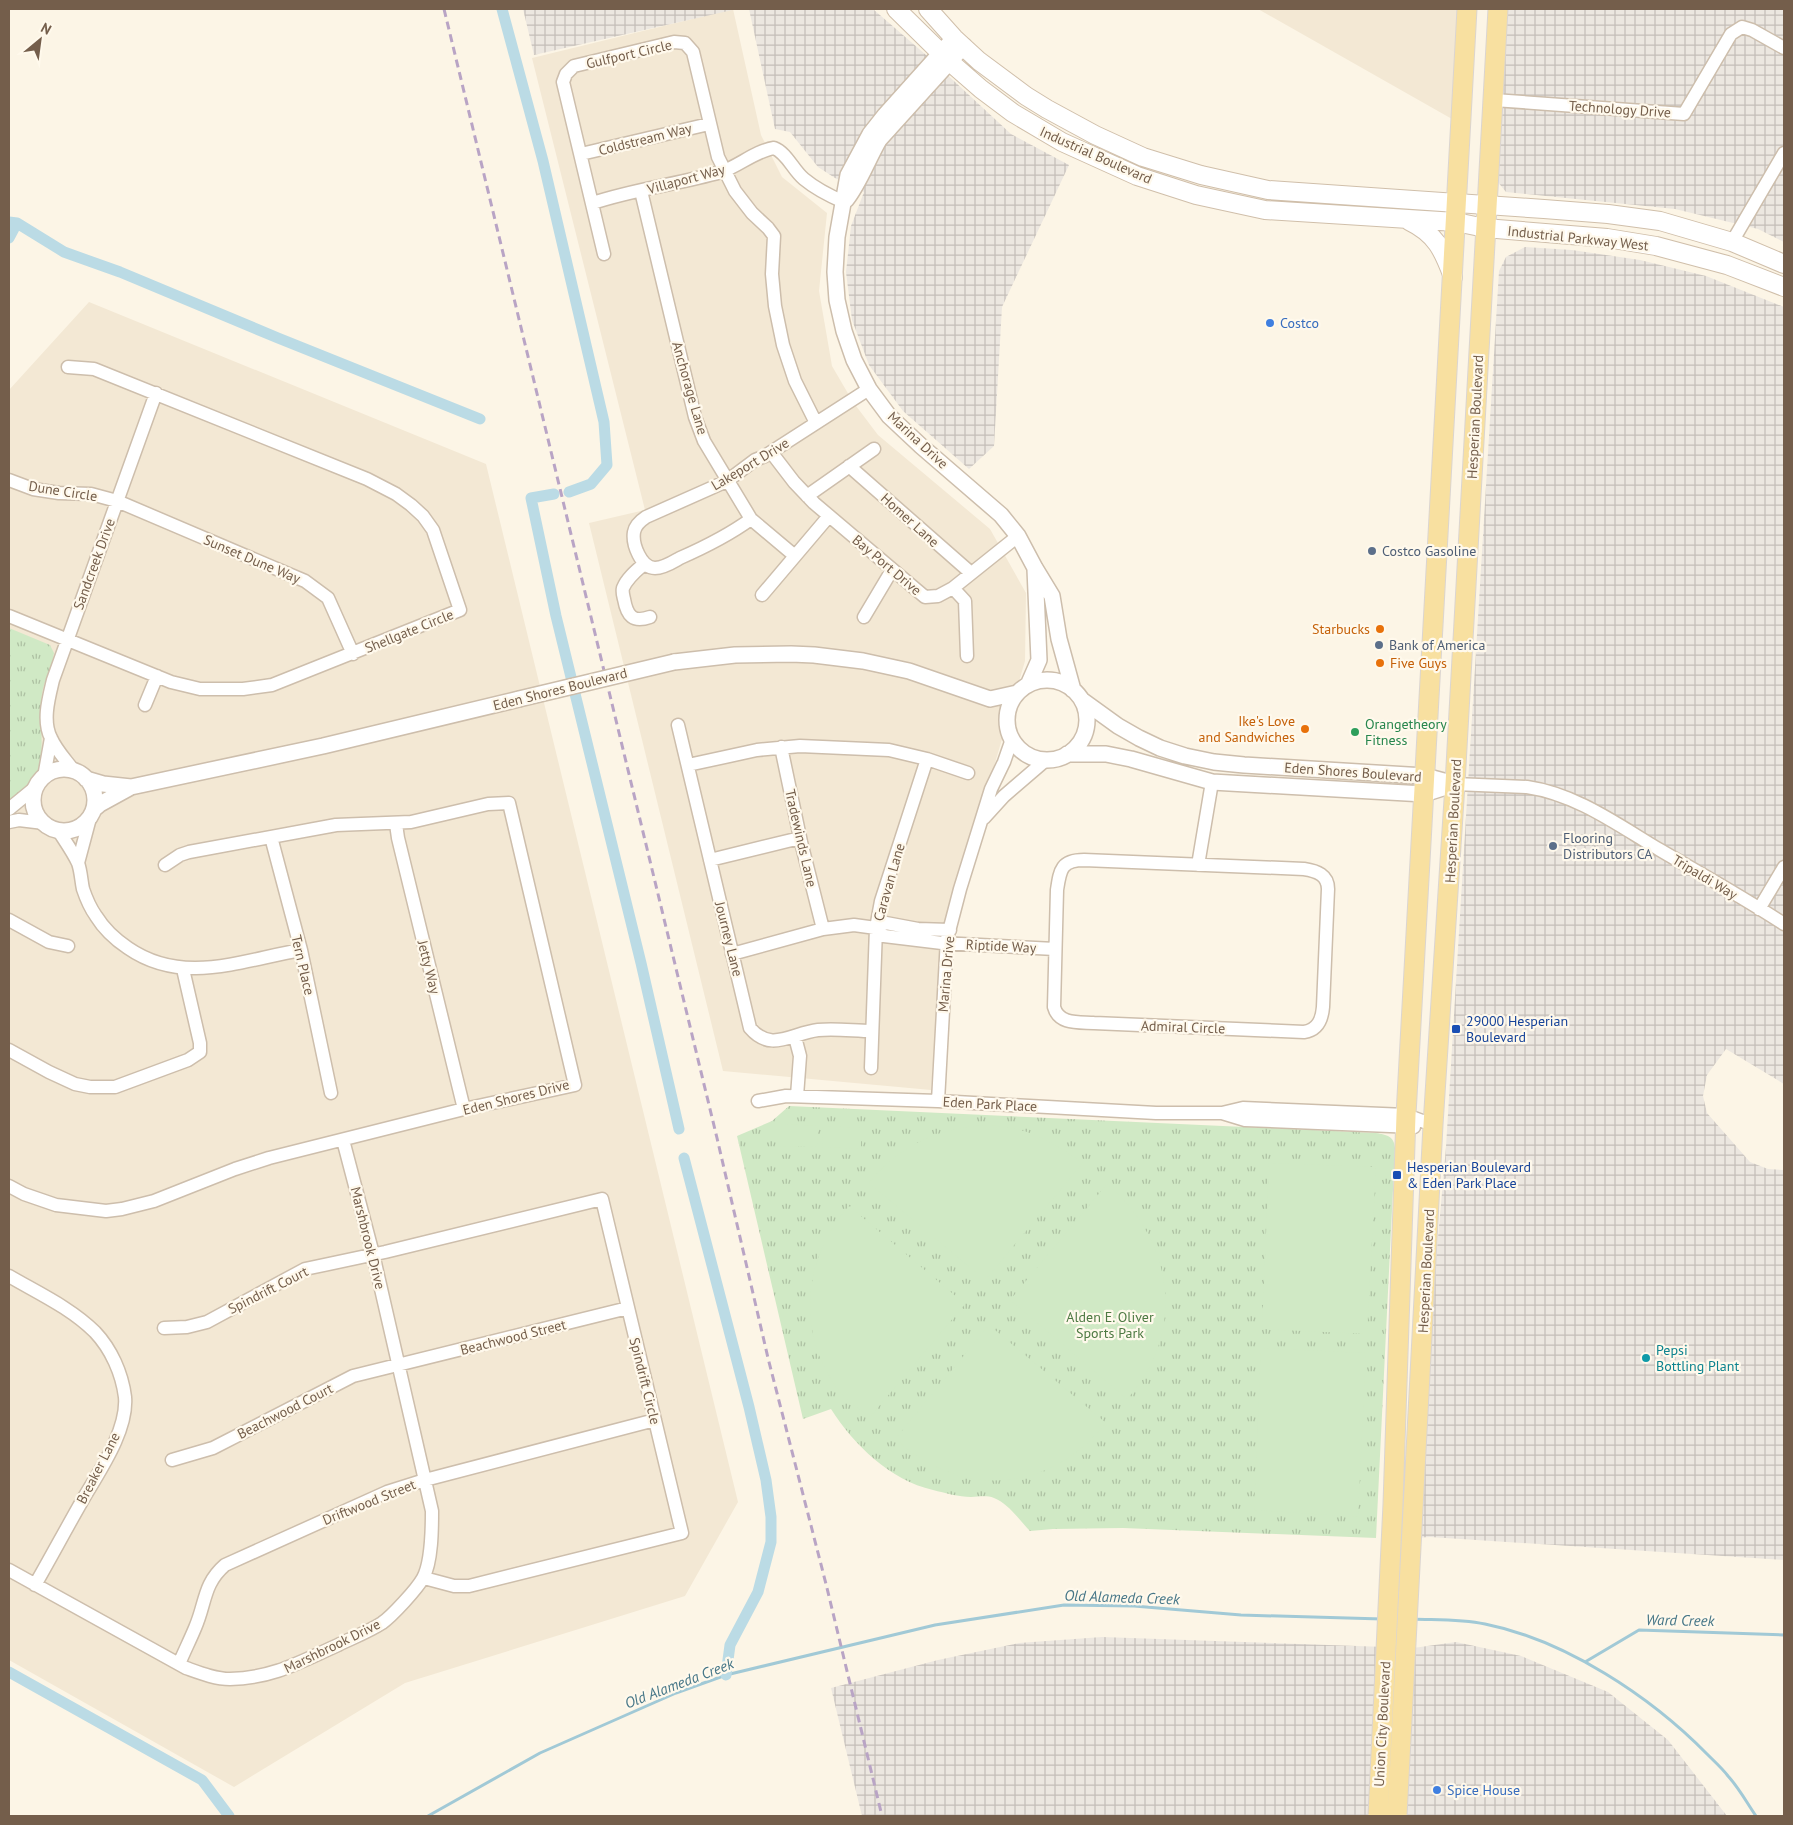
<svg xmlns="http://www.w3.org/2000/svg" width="1793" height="1825" font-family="'PT Sans',sans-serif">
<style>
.residential{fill:#f3e8d4}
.industrial{fill:url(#industrial-grid)}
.grass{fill:url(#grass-tufts)}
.garden{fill:#d0e9c5}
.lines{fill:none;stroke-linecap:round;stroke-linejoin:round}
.stream{stroke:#a1c9d6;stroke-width:3}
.canal{stroke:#bbdbe5;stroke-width:11}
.minor-casing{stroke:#cdbeac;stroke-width:15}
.tertiary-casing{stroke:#cdbeac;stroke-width:18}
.secondary-casing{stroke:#d0bfaa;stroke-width:20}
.primary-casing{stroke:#dbd5d0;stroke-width:21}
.minor{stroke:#fff;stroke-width:12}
.tertiary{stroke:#fff;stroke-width:15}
.secondary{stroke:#fff;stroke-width:18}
.primary{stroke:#f8e0a0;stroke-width:19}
.rail{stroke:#b9a4c5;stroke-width:3;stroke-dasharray:8 5;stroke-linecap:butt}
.tertiary-bridge-casing{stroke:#cdbeac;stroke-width:18;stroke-linecap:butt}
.tertiary-bridge{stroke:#fff;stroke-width:15}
.shop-dot{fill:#3f7fe0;stroke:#fff9ec;stroke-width:2}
.service-dot{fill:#5c6f8a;stroke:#fff9ec;stroke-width:2}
.food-dot{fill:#e8710a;stroke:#fff9ec;stroke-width:2}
.leisure-dot{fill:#2e9e5b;stroke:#fff9ec;stroke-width:2}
.transit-dot{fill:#1a4fb4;stroke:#fff9ec;stroke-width:2}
.culture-dot{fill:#0f9aa8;stroke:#fff9ec;stroke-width:2}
.labels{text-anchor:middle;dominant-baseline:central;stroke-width:4.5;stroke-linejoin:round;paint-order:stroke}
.street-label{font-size:14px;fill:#745e4b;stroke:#fff9ec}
.shop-label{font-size:14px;fill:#366cbe;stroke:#fff9ec;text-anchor:start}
.service-label{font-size:14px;fill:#4e5e75;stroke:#fff9ec;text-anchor:start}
.food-label{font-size:14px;fill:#c56008;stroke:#fff9ec;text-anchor:end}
.leisure-label{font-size:14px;fill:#27864d;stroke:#fff9ec;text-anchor:start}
.transit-label{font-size:14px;fill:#164399;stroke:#fff9ec;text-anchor:start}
.park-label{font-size:14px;fill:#4e7a43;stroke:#fff9ec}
.culture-label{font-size:14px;fill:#0d838f;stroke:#fff9ec;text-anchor:start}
.water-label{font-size:15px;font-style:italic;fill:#467687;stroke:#fff9ec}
</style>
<defs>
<pattern id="industrial-grid" width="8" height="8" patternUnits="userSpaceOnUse" patternTransform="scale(1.25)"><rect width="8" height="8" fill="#ece7e0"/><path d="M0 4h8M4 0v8" fill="none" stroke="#c4beb8"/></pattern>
<pattern id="grass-tufts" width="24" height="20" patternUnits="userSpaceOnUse" patternTransform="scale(1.25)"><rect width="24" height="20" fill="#d0e9c5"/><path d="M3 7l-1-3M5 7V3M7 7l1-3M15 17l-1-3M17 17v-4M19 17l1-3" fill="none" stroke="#adc0a2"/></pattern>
</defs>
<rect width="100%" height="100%" fill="#fcf5e6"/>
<path class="residential" d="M733,9L761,135L782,177L827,213L819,291L832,366L853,402L878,435L990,529L1026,593L1025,661L942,943L931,1090L723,1071L589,523L645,510L532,58Z
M1258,9H1458L1452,119Z
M89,302L486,464L738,1502L685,1596L405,1683L234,1787L9,1660V390Z"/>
<path class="industrial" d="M523,9H737L534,55Z
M749,9H873L926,55L1011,134L1069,165L1002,307L994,446L969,469L903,411L869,365L852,320L846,272L851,226L864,192L835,178L818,167L790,132L775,129Z
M1507,9H1784V242L1758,229L1675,209L1506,192L1497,181Z
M1525,247L1572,250L1640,260L1706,276L1784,307V1084L1726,1049L1707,1075L1703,1096L1707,1113L1750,1162L1768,1169L1784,1170V1560L1430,1537L1413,1538V1522L1446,1147L1499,271L1506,257Z
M1102,1637L1386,1647L1378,1816H862L831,1688L938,1660L1019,1643Z
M1456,1642L1521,1656L1608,1692L1668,1740L1727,1816H1397L1406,1649Z"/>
<path class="grass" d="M9,628L50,645L54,653C52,667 44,680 42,694C37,725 51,763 27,788C22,794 15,799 9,804Z
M789,1106L1376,1133C1387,1135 1394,1136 1395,1148L1376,1538L1123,1528L1053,1529L1030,1531C1020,1521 1008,1503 994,1498C986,1495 979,1497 971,1497C959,1497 945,1493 933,1490C890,1480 854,1445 831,1409L803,1419L737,1136L772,1121Z"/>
<path class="garden" d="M779,1124L818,1126L817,1147L779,1146Z
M988,1125C997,1126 1007,1127 1016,1129C1040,1134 1063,1149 1083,1163L985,1280L869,1183C899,1145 940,1127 988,1125Z
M823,1126L861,1128V1149L822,1147Z
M1269,1163L1376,1167L1367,1334L1262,1329Z
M1107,1184C1174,1240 1187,1333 1127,1399L1010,1300Z
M849,1206L965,1304L870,1417C857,1408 845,1399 836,1387C830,1379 826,1369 821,1360C799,1308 811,1248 849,1206Z
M989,1325L1106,1423C1063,1478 992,1498 929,1463C918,1457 905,1449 896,1438Z
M1261,1348L1366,1353L1358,1517L1254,1510Z"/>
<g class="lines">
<path class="stream" d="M1413,1619C1437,1620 1461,1619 1485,1624C1565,1640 1650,1696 1707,1754C1714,1761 1722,1768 1728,1776C1739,1788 1747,1803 1756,1816
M1585,1662L1639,1630L1784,1635
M428,1816L540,1753L676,1693L726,1675L935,1625L1064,1605L1134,1606L1241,1615L1382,1619"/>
<path class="canal" d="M502,9L543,161L604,422L607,465L591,484L569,492
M9,222L17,223L64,252L120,272L278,338L480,419
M9,238L17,223
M554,494L531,498L556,616L641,963L679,1129
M684,1158L749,1407L766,1480L771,1517V1542L758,1592L730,1645L726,1675
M9,1672L202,1780L229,1816"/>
<g class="minor-casing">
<path id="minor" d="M1494,100L1684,114L1731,34L1742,27L1752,30L1784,48
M581,154L709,124
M641,191L695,417L704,441L751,519L795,556
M593,203C635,189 679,184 721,172C739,166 755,151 774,148C787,153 793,170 804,179C816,189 830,196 844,202
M1732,242L1784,153
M604,254L563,82L566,74L574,66L674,42L685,43L693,52L718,157L735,191L752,213L768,228L774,236L772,274L775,306L783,345L795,381L816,423
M771,452L794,482L814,503L925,597L938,596L953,588L1018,536
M849,466L971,573
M9,480L33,489L59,493L91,494L117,501L305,581L328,598L353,654
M807,496L874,449
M751,519C729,535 705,547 680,558C673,562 664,568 655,568C641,568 632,544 634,532C635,526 640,521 646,517L727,481L755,460L765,456L869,389
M644,564C637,570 627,578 623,588C622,592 623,595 624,599C627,616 633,623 650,617
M953,588L965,601L967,656
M762,595L829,516
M9,616L171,682L200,689H243L272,685L460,610L433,530L423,516L411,505L396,494L367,479L94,369L68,367
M864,617L892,570
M145,705L157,676
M678,725L750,1028C771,1053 792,1033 818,1030C835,1028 855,1031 872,1031
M781,747L801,842L823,929
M688,765L757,750L800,746L889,750L927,759L968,773
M74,771C66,760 56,750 51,738C42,721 49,697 53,680L156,393
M44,777L51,738
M1455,784L1527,787C1576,794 1618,825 1660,850C1701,874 1744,898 1784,924
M9,809L37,786
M984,818L1004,796L1047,759
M9,822L19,820L44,823
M396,824L398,838L464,1109
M58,830C65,841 73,852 78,863C81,871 81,880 83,889C86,898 91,909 96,916C104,929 116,940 128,948C183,986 242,960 301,950
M271,837L301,950L331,1093
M710,860L800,838
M1084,860L1304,869C1317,871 1328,875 1328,889L1323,1007C1322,1019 1318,1030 1304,1032L1094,1023C1079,1022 1059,1025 1054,1007L1057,890C1060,870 1061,860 1084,860Z
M78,863L90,818
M1198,865L1212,782
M1759,909L1784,867
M9,920L49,942L68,946
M876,928L886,923L918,929L950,930
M732,954L823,929L854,925L876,928L884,936L942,943L1055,949
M795,1037L800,1056L797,1096
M9,1050L49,1072L75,1084L90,1087H115L188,1060L200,1052V1043L183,969
M871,1068L876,928L881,901L927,759
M758,1101L786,1096L938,1101L1156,1113H1222L1243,1108L1406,1115L1433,1125
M938,1101L947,939L960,889L991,789L1004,762L1012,739
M1222,1113L1245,1120L1414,1127
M9,1186L24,1194L56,1205L106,1211L122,1209L154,1201L235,1169L269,1158L464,1109L575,1085L509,803L488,804L411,822L336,825L189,852L180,855L165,865
M9,1276C38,1293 71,1308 95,1332C111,1349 122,1373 125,1397C128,1431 98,1473 82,1501C66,1529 51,1557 35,1585
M164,1328L187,1327L207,1322L305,1269L385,1252L602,1199L682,1533L469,1586H454L424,1578
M172,1460L213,1448L353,1376L628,1308
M9,1570L186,1668C200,1673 215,1679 230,1679C273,1678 300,1662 338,1645C352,1638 368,1632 382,1623C392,1616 417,1589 423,1578C432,1562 432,1528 432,1511L373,1254L343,1140
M179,1664C184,1652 190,1640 195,1628C206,1603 203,1584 225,1565L387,1492L425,1480L655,1420"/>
</g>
<g class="tertiary-casing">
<path id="tertiary" d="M954,38L885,115L870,134L848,175L837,237L835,272L837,300L844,331L854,360L869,389L889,416L921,446L1001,515L1018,536L1035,568L1052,596L1059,639L1073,690
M846,200C860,182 867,161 879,140L964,46
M674,662L735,655L791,654L814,655L863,661L909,671L990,699L1017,693
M1007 720a40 40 0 1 1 80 0a40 40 0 1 1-80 0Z
M1028,685L1039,660L1035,569
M1082,700L1118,726L1139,738L1160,748L1185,756L1214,762L1244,765L1425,776L1455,784
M1067,754H1106L1131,759L1212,782L1424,794L1455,784
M33 800a31 31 0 1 1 62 0a31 31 0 1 1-62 0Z
M86,779L103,784L131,787
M94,809L100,804L131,787L323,746L519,699"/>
</g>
<g class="secondary-casing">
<path id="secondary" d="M896,9L950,62L981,89L1013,113L1062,142L1137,176L1196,195L1265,210L1456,222L1485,228L1607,238L1656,246L1727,265L1784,287
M928,9L954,38L979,61L1026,96L1047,109L1095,135L1143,157L1201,175L1268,190L1544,209L1608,214L1660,221L1732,242L1784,264
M1409,221C1436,234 1443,250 1453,277"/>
</g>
<g class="primary-casing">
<path id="primary" d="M1378,1816L1393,1504L1406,1115L1467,9
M1397,1816L1433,1125L1455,784L1498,9"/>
</g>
<use href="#minor" class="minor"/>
<use href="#tertiary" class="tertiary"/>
<use href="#secondary" class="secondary"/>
<use href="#primary" class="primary"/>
<path class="rail" d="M444,9L717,1138L768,1358L826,1584L882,1816"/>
<g class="tertiary-bridge-casing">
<path id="tertiary-bridge" d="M519,699L674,662"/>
</g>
<use href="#tertiary-bridge" class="tertiary-bridge"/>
</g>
<g class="shop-dot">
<circle cx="1270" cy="323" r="5"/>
<circle cx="1437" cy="1790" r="5"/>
</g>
<g class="service-dot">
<circle cx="1372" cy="551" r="5"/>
<circle cx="1379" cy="645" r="5"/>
<circle cx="1553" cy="846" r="5"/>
</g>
<g class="food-dot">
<circle cx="1380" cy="629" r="5"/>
<circle cx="1380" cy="663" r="5"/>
<circle cx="1305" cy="729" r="5"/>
</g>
<circle class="leisure-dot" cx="1355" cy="732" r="5"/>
<g class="transit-dot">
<rect x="1451" y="1024" width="10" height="10" rx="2.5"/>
<rect x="1392" y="1170" width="10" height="10" rx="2.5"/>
</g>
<circle class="culture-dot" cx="1646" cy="1358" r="5"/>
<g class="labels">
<g class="street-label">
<text transform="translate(629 54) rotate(-13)">Gulfport Circle</text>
<text transform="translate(1620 109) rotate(4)">Technology Drive</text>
<text transform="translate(645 139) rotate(-14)">Coldstream Way</text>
<text transform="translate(1096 155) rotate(24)">Industrial Boulevard</text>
<text transform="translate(686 179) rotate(-15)">Villaport Way</text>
<text transform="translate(1578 238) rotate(6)">Industrial Parkway West</text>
<text transform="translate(690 388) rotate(74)">Anchorage Lane</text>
<text transform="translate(1475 417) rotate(-87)">Hesperian Boulevard</text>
<text transform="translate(918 440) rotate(43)">Marina Drive</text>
<text transform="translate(750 464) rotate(-31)">Lakeport Drive</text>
<text transform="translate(63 491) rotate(9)">Dune Circle</text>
<text transform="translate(910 520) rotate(42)">Homer Lane</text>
<text transform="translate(252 559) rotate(23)">Sunset Dune Way</text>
<text transform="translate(94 564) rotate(-70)">Sandcreek Drive</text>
<text transform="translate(887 565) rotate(40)">Bay Port Drive</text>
<text transform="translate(409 631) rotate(-22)">Shellgate Circle</text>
<text transform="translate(560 689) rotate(-14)">Eden Shores Boulevard</text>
<text transform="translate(1353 772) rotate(4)">Eden Shores Boulevard</text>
<text transform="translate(1453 821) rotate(-87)">Hesperian Boulevard</text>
<text transform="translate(801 838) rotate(77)">Tradewinds Lane</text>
<text transform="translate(1705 877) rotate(31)">Tripaldi Way</text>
<text transform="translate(889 882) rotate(-74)">Caravan Lane</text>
<text transform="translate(729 939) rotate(76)">Journey Lane</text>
<text transform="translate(1001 946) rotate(3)">Riptide Way</text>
<text transform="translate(303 965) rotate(77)">Tern Place</text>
<text transform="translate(429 967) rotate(76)">Jetty Way</text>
<text transform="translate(946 974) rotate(-85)">Marina Drive</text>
<text transform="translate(1183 1027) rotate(2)">Admiral Circle</text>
<text transform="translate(516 1097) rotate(-14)">Eden Shores Drive</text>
<text transform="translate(990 1104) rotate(3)">Eden Park Place</text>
<text transform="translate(368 1238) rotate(76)">Marshbrook Drive</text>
<text transform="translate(1426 1271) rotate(-87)">Hesperian Boulevard</text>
<text transform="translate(268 1290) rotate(-27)">Spindrift Court</text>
<text transform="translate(513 1337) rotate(-14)">Beachwood Street</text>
<text transform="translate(645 1381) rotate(76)">Spindrift Circle</text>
<text transform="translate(285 1411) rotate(-27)">Beachwood Court</text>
<text transform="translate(98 1468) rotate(-63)">Breaker Lane</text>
<text transform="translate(369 1502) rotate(-22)">Driftwood Street</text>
<text transform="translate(332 1646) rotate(-26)">Marshbrook Drive</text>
<text transform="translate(1382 1724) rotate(-87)">Union City Boulevard</text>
</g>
<g class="shop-label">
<text x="1280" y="323">Costco</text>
<text x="1447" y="1790">Spice House</text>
</g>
<g class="service-label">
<text x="1382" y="551">Costco Gasoline</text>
<text x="1389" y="645">Bank of America</text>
<text x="1563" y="838">Flooring<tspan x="1563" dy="16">Distributors CA</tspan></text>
</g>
<g class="food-label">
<text x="1370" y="629">Starbucks</text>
<text x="1390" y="663" text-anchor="start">Five Guys</text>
<text x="1295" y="721">Ike's Love<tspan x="1295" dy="16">and Sandwiches</tspan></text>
</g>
<g class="leisure-label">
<text x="1365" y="724">Orangetheory<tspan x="1365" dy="16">Fitness</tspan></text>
</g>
<g class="transit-label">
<text x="1466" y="1021">29000 Hesperian<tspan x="1466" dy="16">Boulevard</tspan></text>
<text x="1407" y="1167">Hesperian Boulevard<tspan x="1407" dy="16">&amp; Eden Park Place</tspan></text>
</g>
<g class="park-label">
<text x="1110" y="1317">Alden E. Oliver<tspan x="1110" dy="16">Sports Park</tspan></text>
</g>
<g class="culture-label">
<text x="1656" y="1350">Pepsi<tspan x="1656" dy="16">Bottling Plant</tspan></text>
</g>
<g class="water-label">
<text transform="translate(1122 1597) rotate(2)">Old Alameda Creek</text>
<text transform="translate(1680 1620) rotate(1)">Ward Creek</text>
<text transform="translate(679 1683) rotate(-21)">Old Alameda Creek</text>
</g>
</g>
<rect width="1793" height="1825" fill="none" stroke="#745e4b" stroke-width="20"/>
<g transform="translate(40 40) rotate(29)" stroke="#fff9ec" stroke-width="4" paint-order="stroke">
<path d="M0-4L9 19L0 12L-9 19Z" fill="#745e4b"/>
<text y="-8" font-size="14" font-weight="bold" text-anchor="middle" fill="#745e4b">N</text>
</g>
</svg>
